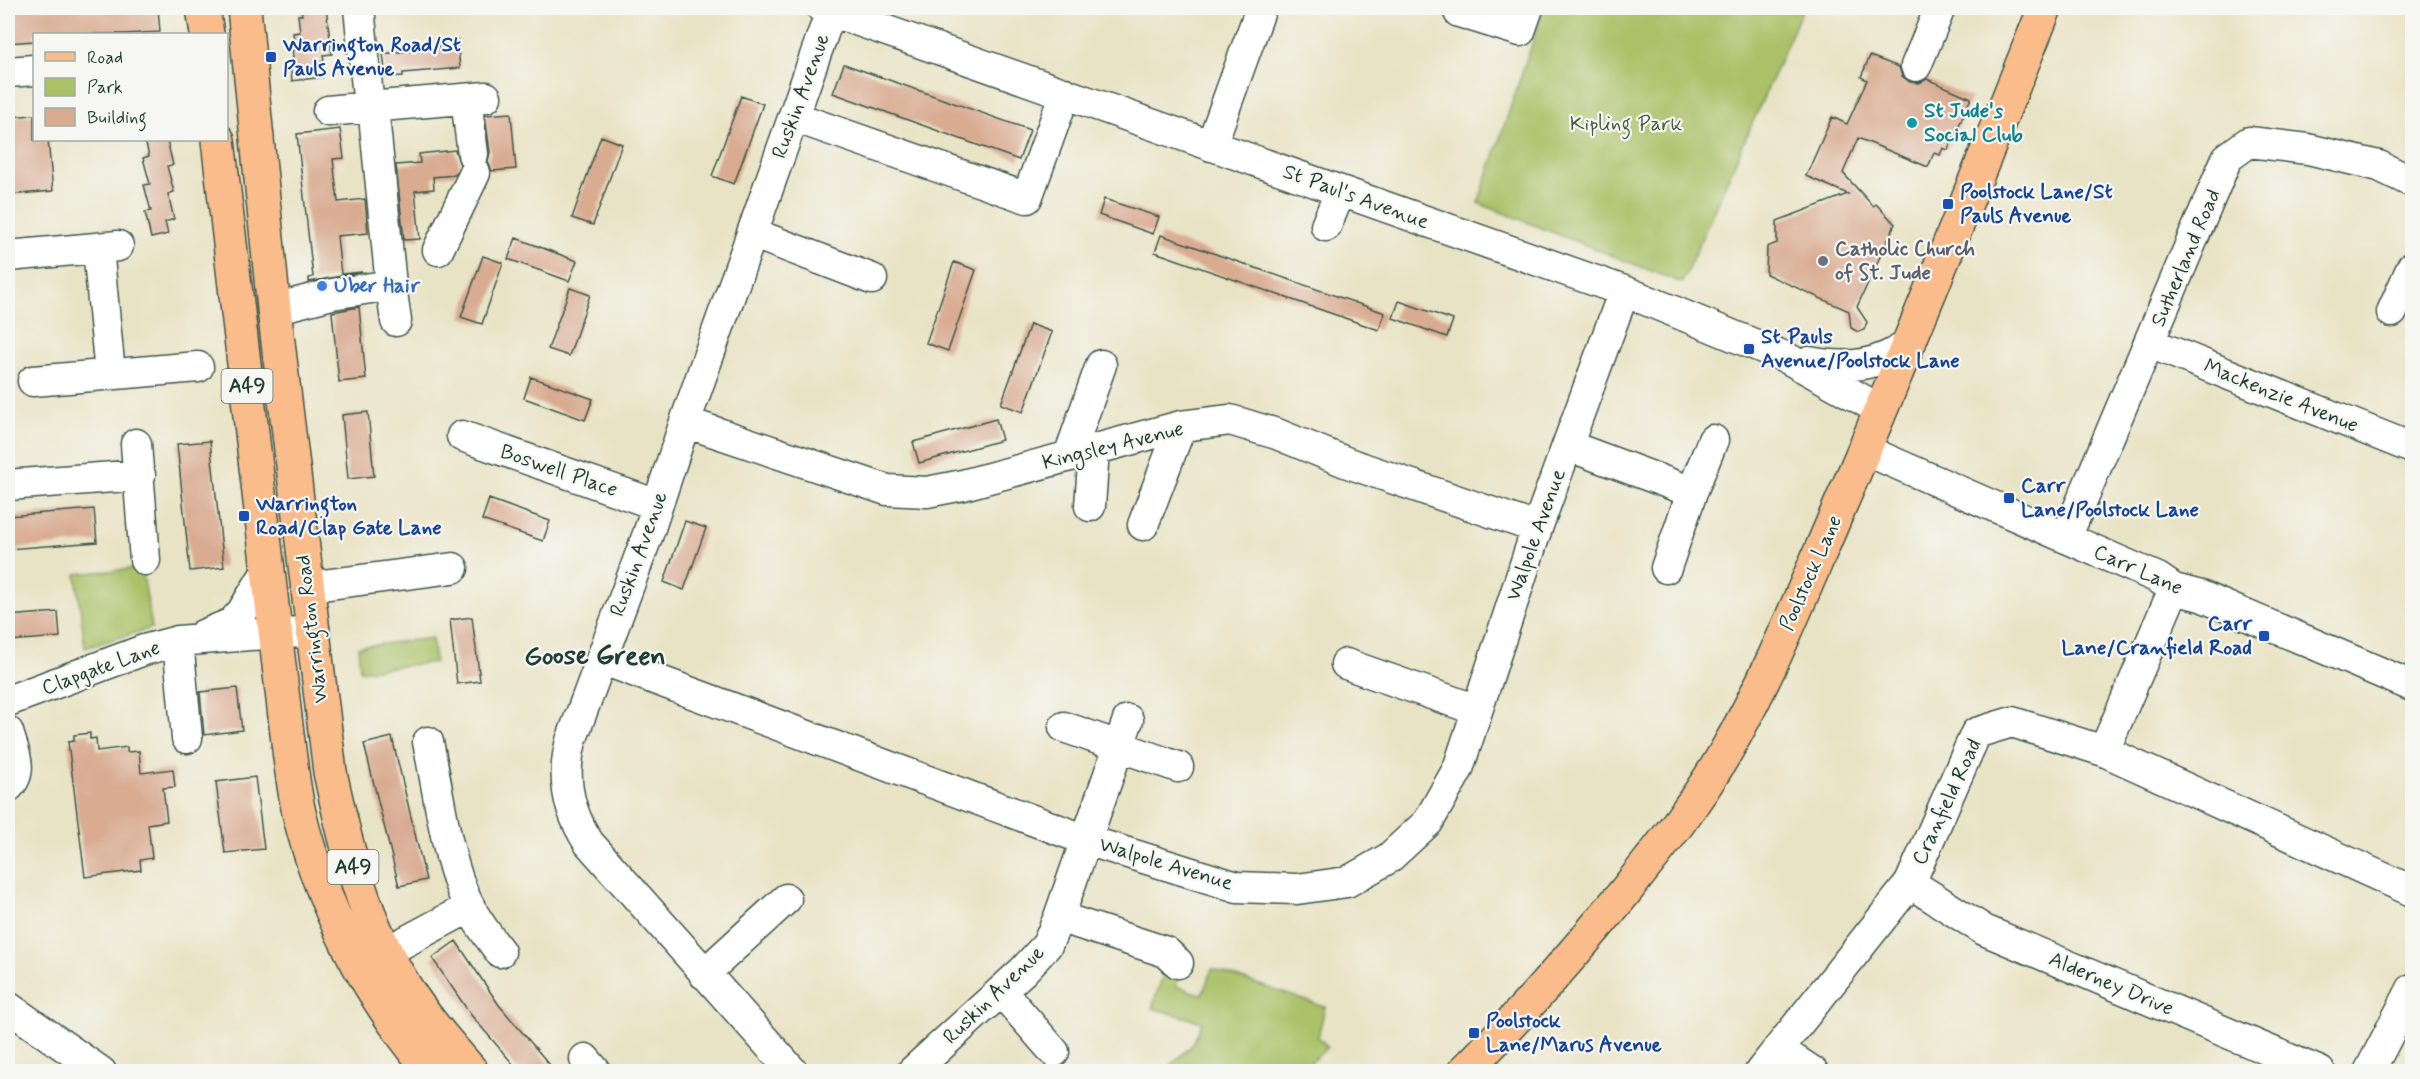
<svg xmlns="http://www.w3.org/2000/svg" width="2420" height="1079" font-family="Mynerve,sans-serif">
<style>
.green{fill:#aac167;stroke:#647f4e;stroke-width:1.5}
.building{fill:#d9ac92}
.lines{fill:none;stroke-linecap:round;stroke-linejoin:round}
.minor-casing{stroke:#3d564a;stroke-width:33}
.major-casing{stroke:#3d564a;stroke-width:36}
.highway-casing{stroke:#3d564a;stroke-width:36}
.minor{stroke:#fff;stroke-width:30}
.major{stroke:#fabc8b;stroke-width:33}
.highway{stroke:#fabc8b;stroke-width:33}
.transit-dot{fill:#1a4fb4;stroke:#f6f6f2;stroke-width:2}
.culture-dot{fill:#0f9aa8;stroke:#f6f6f2;stroke-width:2}
.worship-dot{fill:#6b7280;stroke:#f6f6f2;stroke-width:2}
.shop-dot{fill:#3f7fe0;stroke:#f6f6f2;stroke-width:2}
.labels{text-anchor:middle;dominant-baseline:central;stroke-width:4.5;stroke-linejoin:round;paint-order:stroke}
.shield{fill:#f6f6f2;stroke:#60746d;stroke-width:1.5}
.shield-label{font-size:20px;font-weight:bold;fill:#1f3d34}
.transit-label{font-size:21px;font-weight:bold;fill:#164399;stroke:#f6f6f2;text-anchor:start}
.street-label{font-size:21px;fill:#1f3d34;stroke:#f6f6f2}
.culture-label{font-size:21px;font-weight:bold;fill:#0d838f;stroke:#f6f6f2;text-anchor:start}
.park-label{font-size:21px;fill:#425e41;stroke:#f6f6f2}
.worship-label{font-size:21px;font-weight:bold;fill:#5b616d;stroke:#f6f6f2;text-anchor:start}
.shop-label{font-size:21px;font-weight:bold;fill:#366cbe;stroke:#f6f6f2;text-anchor:start}
.district-label{font-size:27px;font-weight:bold;fill:#1f3d34;stroke:#f6f6f2}
</style>
<rect width="100%" height="100%" fill="#f6f6f2"/>
<filter id="ink" filterUnits="userSpaceOnUse"><feTurbulence type="fractalNoise" baseFrequency=".0167" numOctaves="2"/><feDisplacementMap in="SourceGraphic" scale="12" xChannelSelector="R" yChannelSelector="G"/><feConvolveMatrix kernelMatrix="1 2 1 2 8 2 1 2 1" color-interpolation-filters="sRGB"/></filter>
<filter id="wash" filterUnits="userSpaceOnUse"><feTurbulence type="fractalNoise" baseFrequency=".008" numOctaves="4" result="noise"/><feDisplacementMap in="SourceGraphic" scale="24" xChannelSelector="R" yChannelSelector="G"/><feGaussianBlur stdDeviation="1.35" result="paint"/><feColorMatrix in="noise" values="0 0 0 0 0 0 0 0 0 0 0 0 0 0 0 0 0 1.4 0 .05"/><feComposite in="paint" operator="in"/></filter>
<g filter="url(#wash)">
<rect width="100%" height="100%" fill="#e9e3c5"/>
<path class="green" d="M1544,8H1803L1682,283L1478,203Z
M142,568L152,628L85,648L76,574Z
M432,638L435,662L360,671L358,647Z
M1170,954L1184,959L1176,986L1202,995L1212,969L1325,1007L1318,1037L1328,1047L1301,1071H1165L1193,1044L1202,1022L1152,1008Z"/>
<g id="blocks">
<path class="building" d="M36,8H158L160,32L124,34H34V41L8,43V9Z
M301,8H326L332,54L323,55L324,61L321,62L323,77L292,81L290,65L294,64L292,49L295,50L293,33L300,32L298,15H302Z
M457,39L460,68L403,73V76L386,77L383,54L438,47V41Z
M1870,56L1899,67L1902,76L1910,82L1919,83L1927,79L1971,98L1948,150L1943,148L1940,155L1934,153L1928,167L1858,138L1843,173L1873,206L1876,204L1895,224L1857,307L1867,322L1864,330L1858,332L1851,328L1849,311L1766,274L1767,247L1777,243V221L1848,194L1806,176L1832,117L1847,124L1867,80L1861,77Z
M844,64L1030,130L1019,160L833,93Z
M741,96L763,104L734,184L712,176Z
M511,113L516,169L492,171L488,162L490,152L485,115Z
M34,115V140H48L53,191L8,195V117Z
M340,129L344,158L333,159L338,202L365,199L368,233L337,236L341,274L362,272L309,282V278L313,277L297,134Z
M601,136L622,144L593,225L572,218Z
M145,140H167L173,165L167,166L174,192L168,194L174,219L165,222L168,234L151,238L145,212L151,211L144,185L150,184L143,158L149,156Z
M455,150L460,165L455,175L433,177L434,189L415,191L420,239L404,240L396,165L420,163L419,154Z
M1104,199L1159,217L1153,234L1099,215Z
M1161,235L1385,313L1379,330L1155,252Z
M516,238L577,261L569,281L508,259Z
M483,256L503,263L482,324L461,317Z
M954,262L976,270L948,351L926,343Z
M570,288L590,295L569,356L548,349Z
M1399,301L1453,320L1447,337L1393,318Z
M359,307L366,379L339,382L332,312Z
M1030,324L1052,332L1023,412L1001,404Z
M531,377L593,399L585,420L524,398Z
M368,412L374,476L348,479L342,415Z
M996,419L1002,440L919,463L913,442Z
M210,441L224,567L190,571L177,444Z
M489,499L550,521L543,541L482,520Z
M94,509L97,542L8,549V516Z
M685,521L706,528L684,590L664,582Z
M58,612L60,637L8,641V616Z
M472,617L480,681L457,684L450,620Z
M237,688L242,730L204,735L200,692Z
M90,733V739L96,738L97,751L127,747V752L139,751L141,773L173,769L175,787L163,788L167,821L148,824L152,858L140,860L141,870L85,877L68,742L74,741V735Z
M392,737L426,880L399,886L364,744Z
M255,777L264,849L225,853L216,782Z
M456,941L499,1005L555,1071H519L471,1015L432,958Z"/>
</g>
</g>
<g filter="url(#ink)">
<use href="#blocks" fill-opacity="0" stroke="#3d564a" stroke-width="1.5"/>
<g class="lines">
<g class="minor-casing">
<path id="minor" d="M359,8L369,107L486,97
M822,8L1624,291L1785,357L1881,410
M1459,12L1520,31L1528,8
M1916,66L1940,8
M8,72L34,70
M466,99L473,154
M328,111L369,107
M794,117L1027,198L1065,93
M1211,146L1261,8
M1326,226L1340,192
M752,233L872,279
M98,248L110,374
M438,250L475,173
M8,256L118,246
M391,285L396,321
M274,309L332,294L391,285L373,106
M2392,312L2412,267
M2150,343L2412,448
M1809,362C1847,369 1879,367 1911,342
M33,381L198,367
M685,422L887,490L927,492L963,485L1181,426L1230,420L1277,434L1348,463L1537,528
M462,436L657,505
M136,444L145,560
M1569,446L1692,492
M1865,450L2158,578L2174,589L2201,596L2412,686
M1069,456L1101,365
M8,485L140,475
M1090,506L1094,450
M1143,525L1181,426
M2066,538L2227,158L2249,142L2308,149L2379,166L2412,182
M1666,568L1692,492L1713,440
M307,587L453,568
M203,635L232,623L242,612L269,568
M178,641L187,738
M601,659L1086,840L1237,887L1297,889L1347,882L1389,858L1428,822L1458,769L1537,528L1624,291
M1346,664L1477,710
M8,701L144,650L178,641L276,633L313,632
M1064,727L1178,767
M8,732C13,751 25,771 8,787
M428,742C438,789 445,849 463,893C472,915 486,933 500,952
M2104,751L2174,589
M1910,883L1984,930L2320,1072
M1059,917L1166,952L1178,963
M386,952L470,907
M704,974L786,899
M1002,992L1054,1052
M8,1007L101,1072
M1778,1049L1813,1072
M585,1059L596,1072
M793,1072L589,843C568,811 561,778 571,741L648,534L685,422L831,11
M912,1072L1023,971L1047,945L1059,917L1128,720
M1760,1072L1910,883L1976,733L2012,722L2104,751L2412,891
M2369,1072L2412,989"/>
</g>
<g class="major-casing">
<path id="major" d="M1464,1072C1521,1015 1573,955 1624,893C1660,848 1696,803 1725,753C1770,675 1803,591 1839,508C1911,343 1977,175 2045,8"/>
</g>
<g class="highway-casing">
<path id="highway" d="M203,8L207,34
M244,8L274,309L330,772C346,847 364,922 406,988C425,1018 449,1045 472,1072
M218,140L285,717C289,749 292,781 299,813C322,908 369,997 432,1072"/>
</g>
<use href="#minor" class="minor"/>
<use href="#major" class="major"/>
<use href="#highway" class="highway"/>
</g>
</g>
<g class="transit-dot">
<rect x="265" y="51" width="12" height="12" rx="3"/>
<rect x="1942" y="198" width="12" height="12" rx="3"/>
<rect x="1743" y="343" width="12" height="12" rx="3"/>
<rect x="2003" y="492" width="12" height="12" rx="3"/>
<rect x="238" y="510" width="12" height="12" rx="3"/>
<rect x="2258" y="630" width="12" height="12" rx="3"/>
<rect x="1468" y="1027" width="12" height="12" rx="3"/>
</g>
<circle class="culture-dot" cx="1912" cy="123" r="6"/>
<circle class="worship-dot" cx="1823" cy="261" r="6"/>
<circle class="shop-dot" cx="322" cy="286" r="6"/>
<g class="labels">
<g class="shield">
<rect x="221.5" y="369" width="51" height="34" rx="4.5"/>
<rect x="327.5" y="850" width="51" height="34" rx="4.5"/>
</g>
<g class="shield-label">
<text x="247" y="386">A49</text>
<text x="353" y="867">A49</text>
</g>
<g class="transit-label">
<text x="283" y="45">Warrington Road/St<tspan x="283" dy="24">Pauls Avenue</tspan></text>
<text x="1960" y="192">Poolstock Lane/St<tspan x="1960" dy="24">Pauls Avenue</tspan></text>
<text x="1761" y="337">St Pauls<tspan x="1761" dy="24">Avenue/Poolstock Lane</tspan></text>
<text x="2021" y="486">Carr<tspan x="2021" dy="24">Lane/Poolstock Lane</tspan></text>
<text x="256" y="504">Warrington<tspan x="256" dy="24">Road/Clap Gate Lane</tspan></text>
<text x="2252" y="624" text-anchor="end">Carr<tspan x="2252" dy="24">Lane/Cranfield Road</tspan></text>
<text x="1486" y="1021">Poolstock<tspan x="1486" dy="24">Lane/Marus Avenue</tspan></text>
</g>
<g class="street-label">
<text transform="translate(801 96) rotate(-70)">Ruskin Avenue</text>
<text transform="translate(1356 197) rotate(20)">St Paul's Avenue</text>
<text transform="translate(2186 258) rotate(-67)">Sutherland Road</text>
<text transform="translate(2281 396) rotate(22)">Mackenzie Avenue</text>
<text transform="translate(1113 446) rotate(-14)">Kingsley Avenue</text>
<text transform="translate(559 471) rotate(19)">Boswell Place</text>
<text transform="translate(1536 535) rotate(-70)">Walpole Avenue</text>
<text transform="translate(639 554) rotate(-70)">Ruskin Avenue</text>
<text transform="translate(2138 570) rotate(24)">Carr Lane</text>
<text transform="translate(1811 573) rotate(-66)">Poolstock Lane</text>
<text transform="translate(312 629) rotate(-97)">Warrington Road</text>
<text transform="translate(101 668) rotate(-20)">Clapgate Lane</text>
<text transform="translate(1947 802) rotate(-65)">Cranfield Road</text>
<text transform="translate(1166 864) rotate(17)">Walpole Avenue</text>
<text transform="translate(2111 984) rotate(23)">Alderney Drive</text>
<text transform="translate(994 995) rotate(-44)">Ruskin Avenue</text>
</g>
<g class="culture-label">
<text x="1924" y="111">St Jude's<tspan x="1924" dy="24">Social Club</tspan></text>
</g>
<g class="park-label">
<text x="1626" y="124">Kipling Park</text>
</g>
<g class="worship-label">
<text x="1835" y="249">Catholic Church<tspan x="1835" dy="24">of St. Jude</tspan></text>
</g>
<g class="shop-label">
<text x="334" y="286">Uber Hair</text>
</g>
<g class="district-label">
<text x="595" y="656">Goose Green</text>
</g>
</g>
<rect width="2420" height="1079" fill="none" stroke="#f6f6f2" stroke-width="30"/>
<rect x="33" y="33" width="195" height="108" fill="#f6f6f2" stroke="#a0aca6" stroke-width="1.5"/>
<rect x="45" y="52" width="30" height="9" fill="#fabc8b" stroke="#a0aca6" stroke-width="1.5"/>
<text x="87" y="63" font-size="18" fill="#1f3d34">Road</text>
<rect x="45" y="78" width="30" height="18" fill="#aac167" stroke="#a0aca6" stroke-width="1.5"/>
<text x="87" y="93" font-size="18" fill="#1f3d34">Park</text>
<rect x="45" y="108" width="30" height="18" fill="#d9ac92" stroke="#a0aca6" stroke-width="1.5"/>
<text x="87" y="123" font-size="18" fill="#1f3d34">Building</text>
</svg>
